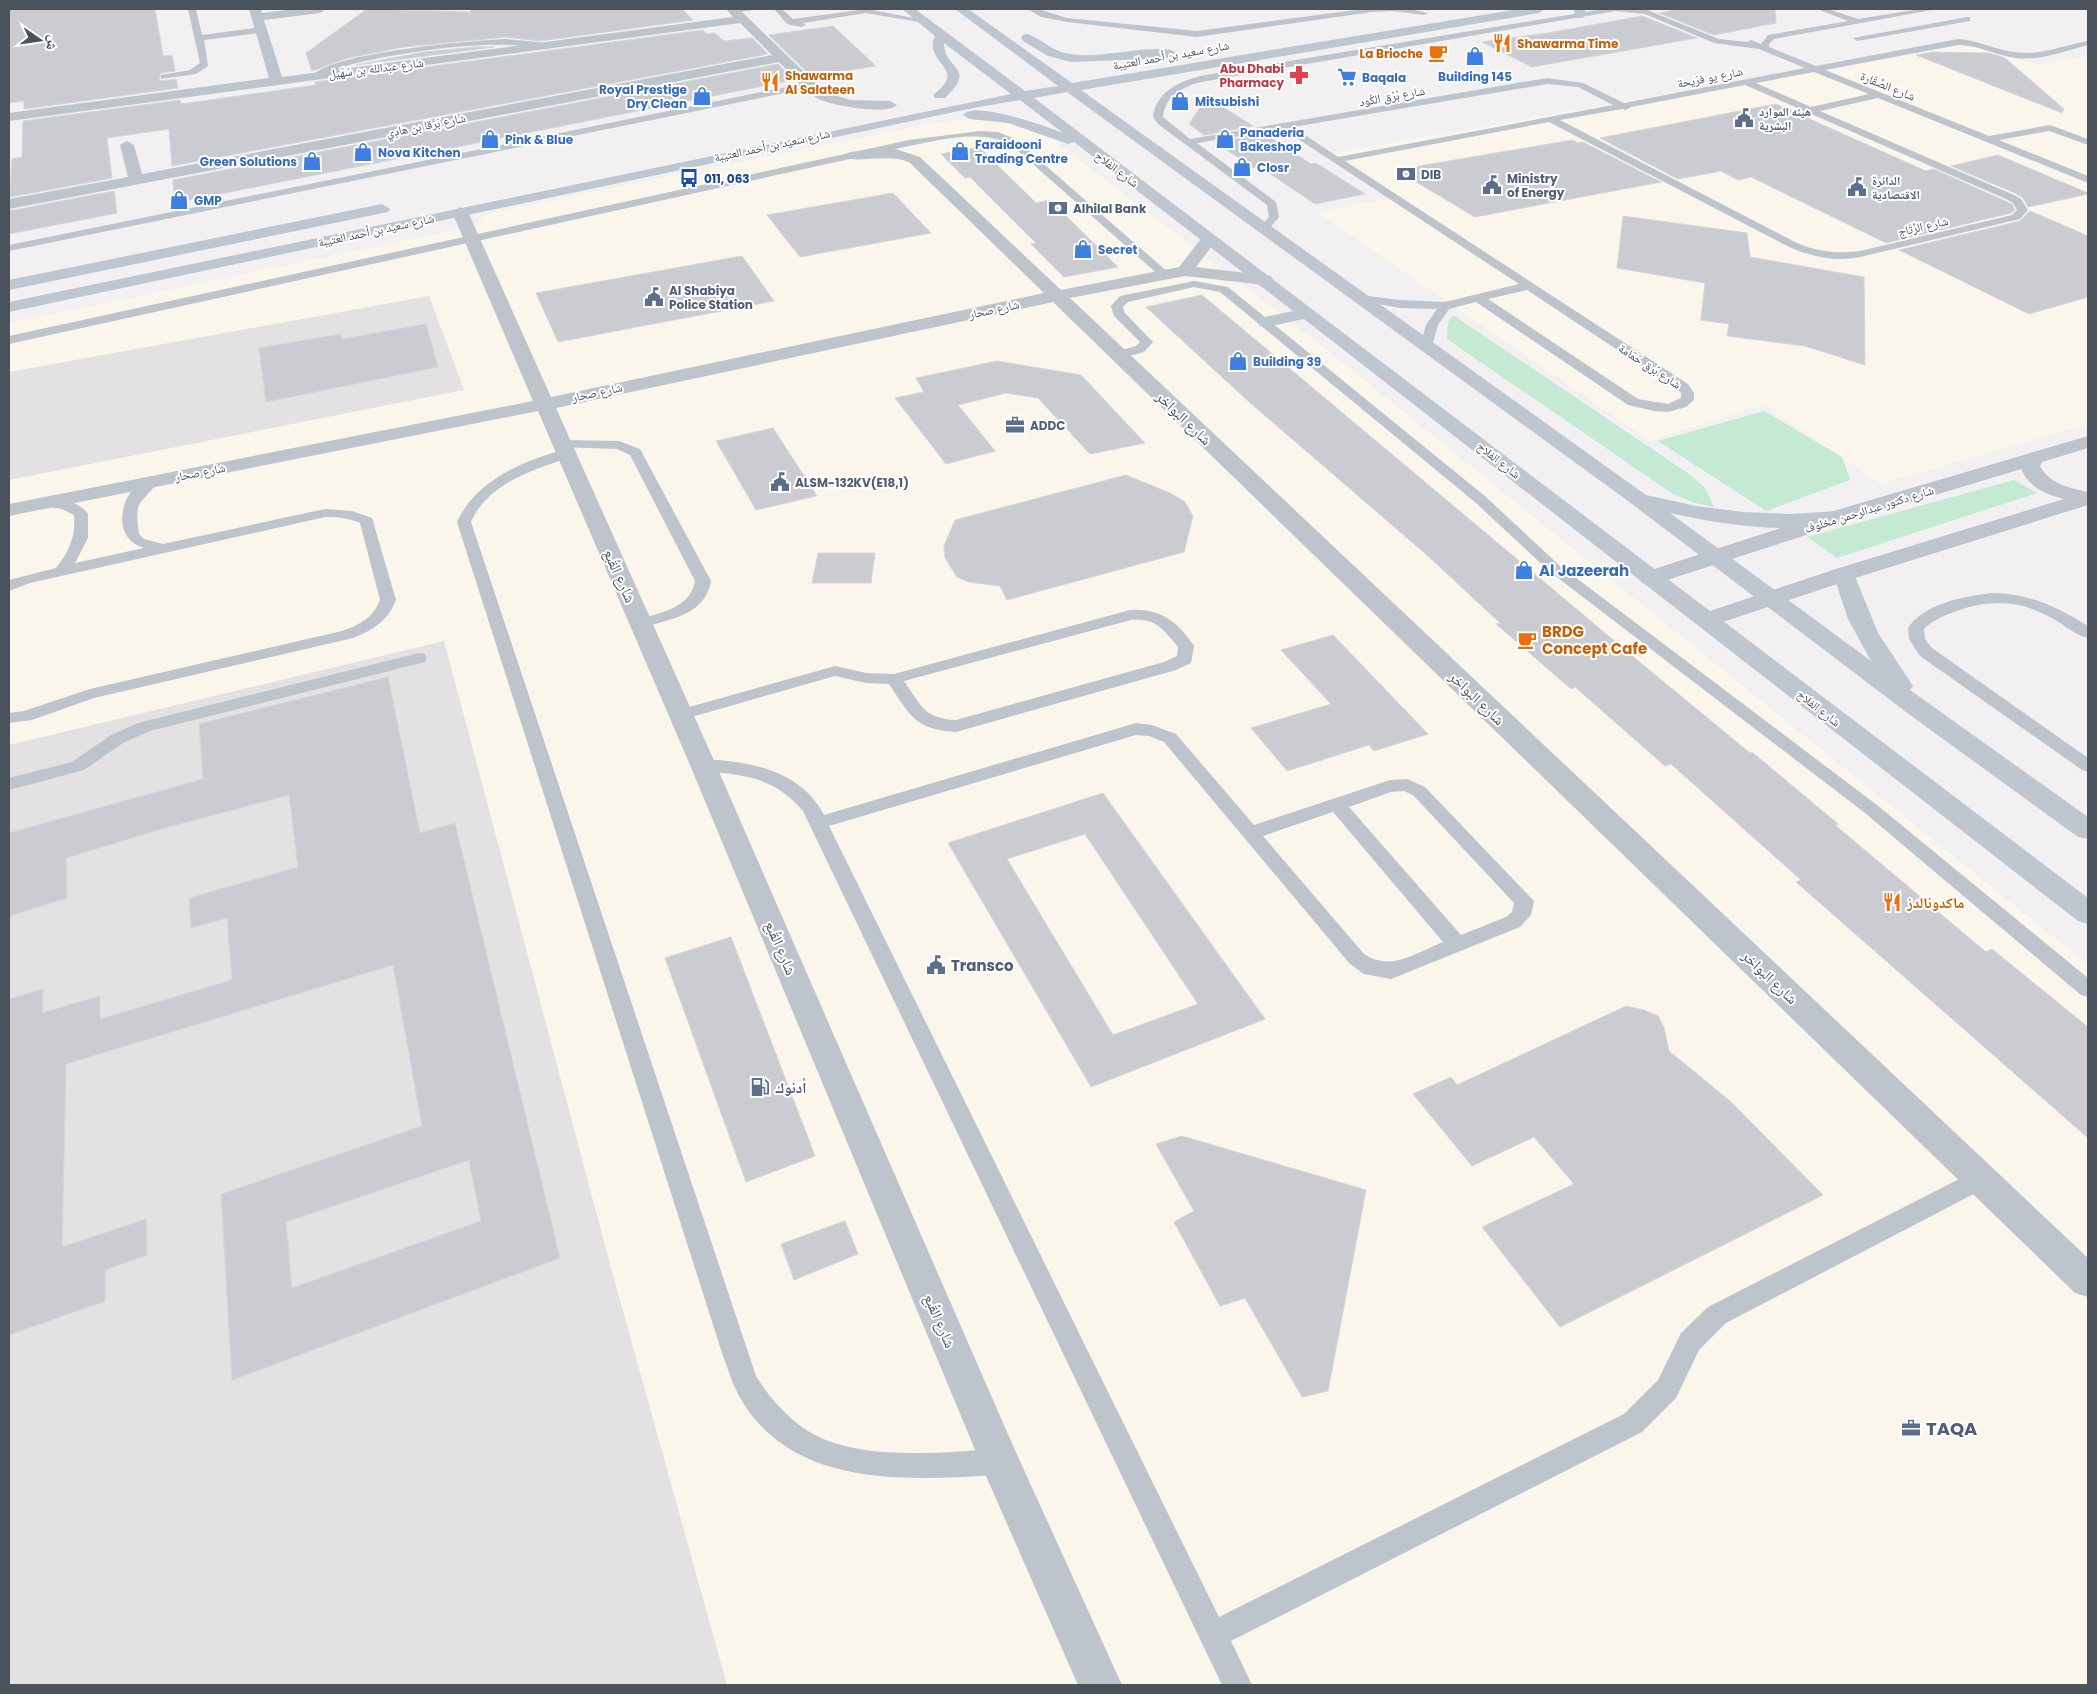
<svg xmlns="http://www.w3.org/2000/svg" width="2097" height="1694" font-family="Poppins,'Noto Naskh Arabic',sans-serif">
<style>
.commercial{fill:#faf6ec}
.education{fill:#e3e1e1}
.green{fill:#c4ead4}
.building{fill:#cbccd2;stroke:#d5d6da;fill-rule:evenodd}
.lines{fill:none;stroke-linecap:round;stroke-linejoin:round}
.lane{fill:#bdc4cb;fill-rule:evenodd}
.street{fill:#bdc4cb;fill-rule:evenodd}
.secondary{fill:#bec6cf;fill-rule:evenodd}
.labels{text-anchor:middle;dominant-baseline:central;stroke-width:4;stroke-linejoin:round;paint-order:stroke}
.far-food-label{font-size:12px;font-weight:bold;fill:#c56008;stroke:#fff;text-anchor:start}
.far-street-label{font-size:12px;fill:#4a525b;stroke:#fff}
.far-health-label{font-size:12px;font-weight:bold;fill:#be3a42;stroke:#fff;text-anchor:end}
.far-shop-label{font-size:12px;font-weight:bold;fill:#366cbe;stroke:#fff;text-anchor:start}
.far-service-label{font-size:12px;font-weight:bold;fill:#4e5e75;stroke:#fff;text-anchor:start}
.far-transit-label{font-size:12px;font-weight:bold;fill:#164399;stroke:#fff;text-anchor:start}
.street-label{font-size:15px;fill:#4a525b;stroke:#fff}
.shop-label{font-size:15px;font-weight:bold;fill:#366cbe;stroke:#fff;text-anchor:start}
.food-label{font-size:15px;font-weight:bold;fill:#c56008;stroke:#fff;text-anchor:start}
.service-label{font-size:15px;font-weight:bold;fill:#4e5e75;stroke:#fff;text-anchor:start}
.near-service-label{font-size:18px;font-weight:bold;fill:#4e5e75;stroke:#fff;text-anchor:start}
</style>
<rect width="100%" height="100%" fill="#f2f0f0"/>
<path class="commercial" d="M1967,41L2038,65L2088,55V424L1881,484L1764,405L1650,441L1317,212L1399,196L1333,153Z
M976,118L1001,120L1038,128L1322,346L2088,965V1685H9V323L478,225L484,214L922,125Z"/>
<path class="education" d="M429,296L464,390L9,480V372Z
M444,641L611,1268L727,1685H9V745Z"/>
<path class="green" d="M1453,315L1692,476L1706,489L1714,507L1695,503L1673,494L1447,339L1448,322Z
M1764,411L1842,457L1850,480L1766,511L1658,441Z
M2014,480L2037,493L1837,558L1807,537Z"/>
<path class="building" d="M9,9H155L163,56L172,55L175,71L161,73L159,79L161,81L176,79L178,88L24,109V101L9,103Z
M367,9L471,12L470,9H682L693,20L540,41L506,37L404,47L348,58L312,71L306,53Z
M1680,9H1775L1776,23L1714,35L1659,13Z
M1642,16L1697,38L1532,67L1482,42L1548,33Z
M833,26L876,66L811,76L769,35Z
M703,30L707,34L715,33L724,41L752,38L768,54L172,166L169,129L107,138L112,178L10,197L12,159L22,157L23,121L180,100L181,104L316,85L315,82Z
M476,47H494L356,65L424,52Z
M1932,52L1989,53L2005,58L2064,109L2062,113L1916,55Z
M778,64L793,80L175,203L173,180Z
M1207,97L1253,126L1204,135L1189,124Z
M1776,104L1926,171L1934,169L2005,201L2012,204L2015,210L2011,213L1886,243L1751,177L1738,180L1721,171L1678,179L1600,138Z
M1265,134L1311,164L1316,163L1365,194L1315,204L1260,167L1254,168L1215,142Z
M1572,140L1578,143L1583,142L1661,182L1475,217L1396,170Z
M979,147L1036,203L1050,200L1118,267L1064,277L1031,244L1036,243L970,177L965,178L941,154Z
M1998,155L2088,193V194L2028,207L2023,198L2015,193L1951,166Z
M114,191L117,213L9,234V211Z
M893,193L931,233L800,257L767,215Z
M2030,211L2088,236V297L2029,314L1899,250L2020,221Z
M1623,216L1747,233L1750,257L1864,277L1865,365L1805,346L1727,336L1729,324L1701,320L1705,283L1617,268Z
M742,256L774,301L558,342L536,293Z
M1202,295L1642,664L1750,753L1752,752L1838,824L1835,825L1986,952L1992,949L2088,1027V1138L1796,882L1801,880L1671,764L1665,766L1575,687L1571,689L1496,624L1500,623L1428,556L1248,401L1146,307Z
M426,324L438,367L266,402L259,348L341,334L342,339Z
M997,361L1081,375L1145,443L1090,454L1038,398L1006,393L958,405L995,451L946,464L895,398L924,392L916,378Z
M773,428L817,496L756,510L716,441Z
M1126,475L1170,493L1185,502L1193,516L1184,552L1007,600L1000,586L969,582L957,577L945,558L944,546L955,520Z
M818,553H875L871,583H812Z
M1333,635L1428,734L1374,751L1369,745L1287,771L1251,728L1331,704L1281,650Z
M388,677L420,833L455,823L560,1258L232,1380L221,1194L422,1126L393,965L66,1064L62,1247L146,1219L147,1255L105,1270V1301L9,1335V999L43,989L42,1013L100,996V1019L232,980L227,918L191,928L189,898L298,867L289,795L158,830L66,858L67,898L9,916V833L203,779L199,724ZM469,1160L481,1221L292,1288L286,1222Z
M1103,793L1265,1019L1091,1087L948,843ZM1085,834L1198,1004L1113,1035L1007,859Z
M731,937L815,1156L746,1182L665,958Z
M1626,1006L1644,1010L1658,1016L1664,1028L1669,1051L1730,1101L1823,1195L1560,1327L1482,1227L1574,1184L1534,1137L1472,1166L1413,1094L1451,1077L1457,1085Z
M1182,1136L1366,1190L1328,1391L1302,1397L1245,1298L1220,1306L1174,1222L1194,1211L1156,1144Z
M845,1221L858,1254L794,1280L781,1244Z"/>
<g class="lines">
<path class="lane" d="M188,9H196L202,35L261,27L265,30L261,33L204,40L208,66L196,74L161,79V75L190,70L200,63Z
M734,9H758L735,13L731,11Z
M774,9H782L793,19L867,9L929,21L925,23L866,13L803,23L806,25L802,27L787,24Z
M1028,9H1038L1067,18L1197,31L1363,9H1410L1428,13L1424,15L1393,11L1372,12L1197,37L1067,22L1041,17Z
M1603,9L1647,10L1719,39L1747,42L1751,40L1761,44L1768,35L1848,21L1817,9H1828L1858,19L1920,9H1937L1774,39L1769,44V47L1816,66L1958,39C1978,40 1995,50 2015,52C2040,56 2064,45 2088,41V45C2065,51 2040,61 2015,58C1995,55 1978,45 1958,45L1825,70L1989,136L2050,125L2088,139V145L2049,131L1999,140L2088,176V183L1878,98L1820,111L2014,195L2021,199L2028,210L2020,219L1860,257C1835,262 1812,257 1789,247L1549,122L1345,161L1688,384L1694,393V400L1686,407L1668,412L1654,411L1628,405L1476,302L1449,309L1438,325L1432,346L1426,350L1422,349L1420,346L1426,325L1437,309L1400,308L1356,300L1350,296L1352,294L1400,300L1445,302L1519,284L1283,129L1197,143L1276,202L1279,217L1267,231H1259L1258,229L1269,217L1267,205L1158,124L1153,117C1156,92 1178,82 1200,76ZM1616,11L1645,14L1714,43L1759,49L1805,68L1624,103L1583,83L1547,78L1190,139L1163,117C1165,96 1182,87 1201,82ZM1814,72L1869,94L1811,107L1756,83ZM1547,84L1578,87L1613,105L1338,157L1293,127ZM1745,85L2006,199L2013,203L2017,210L2012,215L1860,251C1838,254 1818,252 1797,243L1560,120L1622,109L1626,110L1631,107ZM1527,290L1678,390L1681,393V398L1668,404L1638,399L1488,299Z
M1967,17H1970V21L1857,41L1853,38Z
M506,39L538,42L552,46L548,49C492,38 408,51 353,64C340,68 329,74 317,78L313,75C337,52 469,41 506,39Z
M811,82L814,83V87L9,251V245Z
M980,131L998,132L1015,139L1169,273V277H1161L1009,143C977,130 942,139 909,146L9,344V336L909,140Z
M1194,281L1228,287L1486,497L1559,565L1877,805L2088,978V997L2081,995L1865,813L1549,571L1476,503L1220,292L1194,287L1128,302L1123,307L1124,312L1153,342L1144,352L1118,359L1114,358L1112,355L1114,352L1136,346L1140,342L1114,316L1111,306L1120,296Z
M563,440L619,441L640,449L711,581C706,609 683,616 659,623C651,625 644,628 635,626L633,623L635,620C659,613 690,609 695,581L630,455L617,449L558,447L556,444Z
M567,449L572,450L574,453L572,456C534,471 489,481 471,522L756,1376C769,1396 784,1415 805,1429C855,1463 942,1452 1000,1449L1009,1453L1013,1462L1009,1471L1000,1475C907,1480 788,1490 737,1392C731,1380 727,1366 722,1353L457,522C476,480 524,460 567,449Z
M151,478L158,482C140,506 134,499 139,534L144,539L163,544L325,509L352,511L372,518L396,600C388,621 373,630 353,638L94,698L32,720L9,723V713L24,711L90,689L342,631C359,625 373,618 380,600L360,523C349,518 338,517 325,517L30,583L9,591V580L56,568C69,552 76,536 74,515L62,509L43,506L41,503L43,500C58,496 79,501 88,514V538L75,563L144,548C108,538 121,485 151,478Z
M1991,593C2028,593 2057,607 2088,626V638C2074,635 2061,622 2048,616C2016,599 1987,600 1954,612C1943,616 1933,620 1924,629L1925,639L1932,648L2088,758V772L2082,770L1920,656L1909,639L1908,628C1925,603 1963,597 1991,593Z
M1130,610C1160,608 1178,622 1194,646L1191,663L1176,670L956,732C914,729 911,716 889,684L866,683L835,676L681,720L675,719L672,715L675,711L835,666L866,673L894,674ZM1131,620C1156,618 1162,628 1178,647L1177,656L1164,662L956,720C924,719 921,705 904,681Z
M419,653L425,654L427,658L425,662L150,731L123,743L84,770L9,790V778L72,762L111,735L138,723Z
M1136,723L1152,725L1176,734L1254,825L1390,780L1407,779L1425,787L1534,901L1531,915L1520,927L1391,979L1364,974L1350,964L1164,742L1149,736L1136,735L829,826L1219,1617L1624,1414L1658,1380L1681,1333L1708,1307L1973,1172L1981,1169L1989,1172L1992,1179L1989,1186L1726,1323L1699,1350L1676,1398L1642,1432L1231,1641L1252,1685H1222L803,811C774,777 745,775 703,771L697,769L694,765L697,761C707,758 717,760 727,761C766,765 805,778 824,815ZM1404,791L1413,795L1514,903L1512,912L1506,917L1461,935L1349,807L1391,792ZM1333,812L1443,942C1416,953 1391,972 1364,954L1263,836Z"/>
<path class="street" d="M249,9H261L262,13L294,9H326L320,13L264,20L282,77L733,17L726,9H739L825,92L850,100L890,101L897,105C888,116 826,105 815,97C801,88 790,73 779,62L9,209V199L128,177L120,145L127,141L134,145L142,174L772,55L740,23L9,121V113L269,78Z
M892,148L920,157L1061,290L1179,267L1204,235L1210,233L1218,238L1196,267L1271,276L1273,280L1271,284L1265,285L1185,276L1070,298L2088,1258V1297L2075,1293L1053,302L556,408L716,765L1014,1448L1122,1685H1078L986,1476L690,765L538,411L9,516V504L533,401L452,212L460,207L468,212L551,397L1044,293L910,163C891,152 849,165 843,156L850,152Z
M2088,436V448L2042,462L2040,466C2049,484 2070,488 2088,492V505L1852,579L1714,625L1706,627L1698,625L1694,620L1698,615L1836,569L2064,499C2045,494 2029,487 2021,469L1846,522L1658,583L1650,585L1642,583L1639,578L1642,573L1830,512Z"/>
<path class="secondary" d="M902,9H915L1025,91L1058,86L955,9H968L1072,83L1519,9H1545L1539,13L1081,90L1646,495L1696,506L1743,512L1791,514L1838,511L1846,512L1849,517L1846,522C1793,535 1722,525 1670,513L1871,661L1848,619L1833,574L1836,569L1844,567L1852,569L1878,633L1913,686L1910,690L2088,817V839L2078,837L1910,715L1628,501L1067,92L1034,98L2088,898V924L2078,921L1304,319L1266,327L1260,326L1257,322L1260,318L1293,311L1074,142L1068,144L1008,123L970,119L963,115C975,100 1047,127 1063,133L1020,100L973,108L9,312V302L1011,94L944,43C944,70 978,67 945,98H935L933,95C937,91 942,88 945,83C956,67 924,58 935,36Z
M1574,9H1586L1583,18H1575Z
M1027,34C1037,37 1045,44 1054,49C1072,58 1095,55 1115,53C1128,52 1170,44 1178,54L1172,58L1071,62L1048,56L1023,41L1021,38L1023,35Z
M382,204L390,209L388,212L9,290V280Z"/>
</g>
<defs>
<g id="restaurant-bare" transform="scale(1.5)"><path d="M-5-6h1v4h1v-4h1v4h1v-4h1v5L-1.5 .5V6h-2V.5L-5-1ZM5-6V6H3V1.5H1.5Q1.5-4 5-6Z" fill="#e8710a" stroke="#fff" stroke-width="2.5" paint-order="stroke"/></g>
<g id="cafe-bare" transform="scale(1.5)"><path d="M-5.5-4.5H6V0H3Q3 3.5 0 3.5H-2.5Q-5.5 3.5-5.5 0ZM3-3.2v2h1.7v-2ZM-6 4.5H4V6H-6Z" fill="#e8710a" stroke="#fff" stroke-width="2.5" paint-order="stroke"/></g>
<g id="shop-bare" transform="scale(1.5)"><path d="M-5-2.5h2.3a2.7 3.5 0 0 1 5.4 0H5L5.5 6h-11ZM-1.5-2.5h3a1.5 2.3 0 0 0-3 0Z" fill="#3f7fe0" stroke="#fff" stroke-width="2.5" paint-order="stroke"/></g>
<g id="pharmacy-bare" transform="scale(1.5)"><path d="M-2-6h4v4h4v4h-4v4h-4v-4h-4v-4h4Z" fill="#e0444e" stroke="#fff" stroke-width="2.5" paint-order="stroke"/></g>
<g id="supermarket-bare" transform="scale(1.5)"><path d="M-6-5.5h2.5l.6 2H6L4.5 2H-2.5L-4.4-4H-6ZM-1.5 3.2a1.3 1.3 0 1 0 .1 0ZM3 3.2a1.3 1.3 0 1 0 .1 0Z" fill="#3f7fe0" stroke="#fff" stroke-width="2.5" paint-order="stroke"/></g>
<g id="civic-bare" transform="scale(1.5)"><path d="M-.6-6.5H3V-4.5H.6V-3L4-1V1h2V6H-6V1h2V-1L-.6-3ZM-1.2 2.5V6h2.4V2.5Z" fill="#5c6f8a" stroke="#fff" stroke-width="2.5" paint-order="stroke"/></g>
<g id="bank-bare" transform="scale(1.5)"><path d="M-6-4H6V4H-6ZM0-2.3a2.3 2.3 0 1 0 0 4.6a2.3 2.3 0 1 0 0-4.6Z" fill="#5c6f8a" stroke="#fff" stroke-width="2.5" paint-order="stroke"/></g>
<g id="bus-bare" transform="scale(1.5)"><path d="M-5-6H5V4H4V6H2V4H-2V6H-4V4H-5ZM-3.5-4V0h7V-4ZM-3.5 1.2v1.5H-2V1.2ZM2 1.2v1.5H3.5V1.2Z" fill="#1a4fb4" stroke="#fff" stroke-width="2.5" paint-order="stroke"/></g>
<g id="office-bare" transform="scale(1.5)"><path d="M-6-3h4V-5.5h4V-3h4V5H-6ZM-1-4.5V-3h2v-1.5ZM-6 0V1H6V0Z" fill="#5c6f8a" stroke="#fff" stroke-width="2.5" paint-order="stroke"/></g>
<g id="fuel-bare" transform="scale(1.5)"><path d="M-5.5-6h7V0h2V4h1.3V-2.5L3-4.5l.8-.8L6-3V5H2.5V1h-1V6h-7ZM-4.2-4.7v3.2H.2V-4.7Z" fill="#5c6f8a" stroke="#fff" stroke-width="2.5" paint-order="stroke"/></g>
</defs>
<g fill-rule="evenodd">
<use href="#restaurant-bare" x="1502" y="43"/>
<use href="#cafe-bare" x="1438" y="53"/>
<use href="#shop-bare" x="1475" y="56"/>
<use href="#pharmacy-bare" x="1299" y="75"/>
<use href="#supermarket-bare" x="1347" y="77"/>
<use href="#restaurant-bare" x="770" y="82"/>
<use href="#shop-bare" x="702" y="96"/>
<use href="#shop-bare" x="1180" y="101"/>
<use href="#civic-bare" x="1744" y="118"/>
<use href="#shop-bare" x="490" y="139"/>
<use href="#shop-bare" x="1225" y="139"/>
<use href="#shop-bare" x="960" y="151"/>
<use href="#shop-bare" x="363" y="152"/>
<use href="#shop-bare" x="312" y="161"/>
<use href="#shop-bare" x="1242" y="167"/>
<use href="#bank-bare" x="1406" y="174"/>
<use href="#bus-bare" x="689" y="178"/>
<use href="#civic-bare" x="1492" y="185"/>
<use href="#civic-bare" x="1857" y="187"/>
<use href="#shop-bare" x="179" y="200"/>
<use href="#bank-bare" x="1058" y="208"/>
<use href="#shop-bare" x="1083" y="249"/>
<use href="#civic-bare" x="654" y="297"/>
<use href="#shop-bare" x="1238" y="361"/>
<use href="#office-bare" x="1015" y="425"/>
<use href="#civic-bare" x="780" y="482"/>
<use href="#shop-bare" x="1524" y="570"/>
<use href="#cafe-bare" x="1527" y="640"/>
<use href="#restaurant-bare" x="1892" y="902"/>
<use href="#civic-bare" x="936" y="965"/>
<use href="#fuel-bare" x="760" y="1087"/>
<use href="#office-bare" x="1911" y="1428"/>
</g>
<g class="labels">
<g class="far-food-label">
<text x="1517" y="43">Shawarma Time</text>
<text x="1423" y="53" text-anchor="end">La Brioche</text>
<text x="785" y="75">Shawarma<tspan x="785" dy="14">Al Salateen</tspan></text>
</g>
<g class="far-street-label">
<text transform="translate(1171 55) rotate(-10)">شارع سعيد بن أحمد العتيبة</text>
<text transform="translate(376 68) rotate(-7)">شارع عبدالله بن سُهَيل</text>
<text transform="translate(1710 77) rotate(-11)">شارع يو فرَيحة</text>
<text transform="translate(1888 86) rotate(22)">شارع الصَّقّارة</text>
<text transform="translate(1392 96) rotate(-10)">شارع بُرْق الكُود</text>
<text transform="translate(426 125) rotate(-11)">شارع بَرقا بن هادِي</text>
<text transform="translate(772 145) rotate(-12)">شارع سعيد بن أحمد العتيبة</text>
<text transform="translate(1117 169) rotate(37)">شارع الفلاح</text>
<text transform="translate(1923 226) rotate(-13)">شارع الرِّتَاج</text>
<text transform="translate(376 230) rotate(-12)">شارع سعيد بن أحمد العتيبة</text>
<text transform="translate(994 309) rotate(-12)">شارع صحار</text>
<text transform="translate(1650 366) rotate(33)">شارع بُرق حَمَامة</text>
<text transform="translate(597 392) rotate(-12)">شارع صحار</text>
<text transform="translate(1499 460) rotate(38)">شارع الفلاح</text>
<text transform="translate(200 472) rotate(-11)">شارع صحار</text>
<text transform="translate(1869 509) rotate(-17)">شارع دكتور عبدالرحمن مخلوف</text>
<text transform="translate(1819 708) rotate(38)">شارع الفلاح</text>
</g>
<g class="far-health-label">
<text x="1284" y="68">Abu Dhabi<tspan x="1284" dy="14">Pharmacy</tspan></text>
</g>
<g class="far-shop-label">
<text x="1475" y="76" text-anchor="middle">Building 145</text>
<text x="1362" y="77">Baqala</text>
<text x="687" y="89" text-anchor="end">Royal Prestige<tspan x="687" dy="14">Dry Clean</tspan></text>
<text x="1195" y="101">Mitsubishi</text>
<text x="1240" y="132">Panaderia<tspan x="1240" dy="14">Bakeshop</tspan></text>
<text x="505" y="139">Pink &amp; Blue</text>
<text x="975" y="144">Faraidooni<tspan x="975" dy="14">Trading Centre</tspan></text>
<text x="378" y="152">Nova Kitchen</text>
<text x="297" y="161" text-anchor="end">Green Solutions</text>
<text x="1257" y="167">Closr</text>
<text x="194" y="200">GMP</text>
<text x="1098" y="249">Secret</text>
<text x="1253" y="361">Building 39</text>
</g>
<g class="far-service-label">
<text x="1759" y="111">هيئه الموارد<tspan x="1759" dy="14">البشرية</tspan></text>
<text x="1421" y="174">DIB</text>
<text x="1507" y="178">Ministry<tspan x="1507" dy="14">of Energy</tspan></text>
<text x="1872" y="180">الدائرة<tspan x="1872" dy="14">الاقتصادية</tspan></text>
<text x="1073" y="208">Alhilal Bank</text>
<text x="669" y="290">Al Shabiya<tspan x="669" dy="14">Police Station</tspan></text>
<text x="1030" y="425">ADDC</text>
<text x="795" y="482">ALSM-132KV(E18,1)</text>
</g>
<g class="far-transit-label">
<text x="704" y="178">011, 063</text>
</g>
<g class="street-label">
<text transform="translate(1184 418) rotate(44)">شارع البواخر</text>
<text transform="translate(620 576) rotate(66)">شارع القُبع</text>
<text transform="translate(1477 698) rotate(44)">شارع البواخر</text>
<text transform="translate(781 948) rotate(67)">شارع القُبع</text>
<text transform="translate(1770 977) rotate(44)">شارع البواخر</text>
<text transform="translate(940 1321) rotate(67)">شارع القُبع</text>
</g>
<g class="shop-label">
<text x="1539" y="570">Al Jazeerah</text>
</g>
<g class="food-label">
<text x="1542" y="631">BRDG<tspan x="1542" dy="17">Concept Cafe</tspan></text>
<text x="1907" y="902">ماكدونالدز</text>
</g>
<g class="service-label">
<text x="951" y="965">Transco</text>
<text x="775" y="1087">أدنوك</text>
</g>
<g class="near-service-label">
<text x="1926" y="1428">TAQA</text>
</g>
</g>
<rect width="2097" height="1694" fill="none" stroke="#4a525b" stroke-width="20"/>
<g transform="translate(40 40) rotate(103)" stroke="#ffffff" stroke-width="4" paint-order="stroke">
<path d="M0-4L9 19L0 12L-9 19Z" fill="#4a525b"/>
<text y="-8" font-size="14" font-weight="bold" text-anchor="middle" fill="#4a525b">ش</text>
</g>
</svg>
